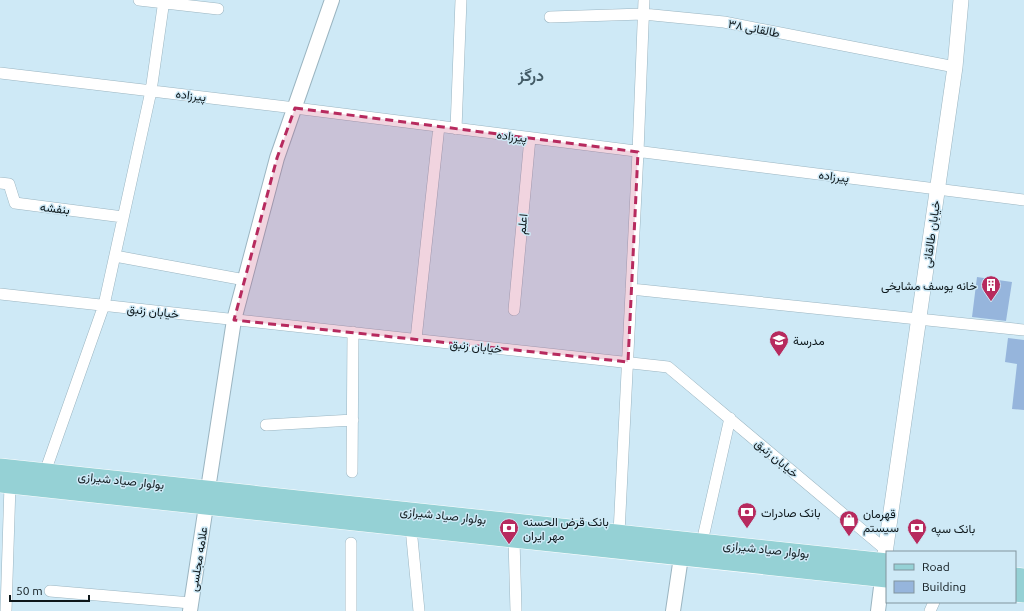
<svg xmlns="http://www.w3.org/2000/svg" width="1024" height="611" font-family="Ubuntu,Vazirmatn,sans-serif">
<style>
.building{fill:#96b5dc}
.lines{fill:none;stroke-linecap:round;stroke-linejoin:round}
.minor-casing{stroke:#9bb5c1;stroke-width:12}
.tertiary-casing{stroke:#9bb5c1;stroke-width:16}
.secondary-casing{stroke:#9bb5c1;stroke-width:16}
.primary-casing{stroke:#fff;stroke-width:18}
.minor{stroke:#fff;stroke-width:11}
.tertiary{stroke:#fff;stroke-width:14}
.secondary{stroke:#fff;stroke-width:15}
.primary{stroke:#95d1d5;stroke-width:17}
.marked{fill:#b72a5e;fill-opacity:0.2;stroke:#b72a5e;stroke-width:3;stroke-dasharray:8 5;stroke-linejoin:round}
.labels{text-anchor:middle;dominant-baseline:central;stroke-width:3;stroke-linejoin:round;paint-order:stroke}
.street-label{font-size:12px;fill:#0d171b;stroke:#cee9f6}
.poi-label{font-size:12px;fill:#0d171b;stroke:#cee9f6;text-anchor:start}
.district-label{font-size:16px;font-weight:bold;fill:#435b66;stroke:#cee9f6}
</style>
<rect width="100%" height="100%" fill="#cee9f6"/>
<path class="building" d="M977,277L1012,282L1006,321L972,317Z
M1008,338L1024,340V410L1012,409L1017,364L1005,362Z"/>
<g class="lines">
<g class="minor-casing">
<path id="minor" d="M139,0L218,9
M550,17L643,14L724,22L955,67
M0,73L295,108L1024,200
M456,129L461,0
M0,183L9,184L15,203L123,217
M115,256L245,280
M631,289L1024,330
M0,294L668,367L886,550
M514,310L530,138
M416,339L439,126
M266,425L353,420
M45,472L104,305L151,91L164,0
M352,472L353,332
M411,528L419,611
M619,533L638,152L644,0
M514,539L516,611
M702,542L730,418
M351,543V611
M50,591L191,603
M6,611L10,485
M930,611L934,602"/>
</g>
<g class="tertiary-casing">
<path id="tertiary" d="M208,489L234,320L277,158L332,0
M190,611L206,506
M673,611L681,557
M878,611L882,579"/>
</g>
<g class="secondary-casing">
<path id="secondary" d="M882,574L955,67L961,0"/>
</g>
<g class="primary-casing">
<path id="primary" d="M0,467L887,562
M0,484L887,579
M1015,576L1024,577
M1015,593L1024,594"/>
</g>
<use href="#minor" class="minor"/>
<use href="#tertiary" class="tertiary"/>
<use href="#secondary" class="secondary"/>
<use href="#primary" class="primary"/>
</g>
<path class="marked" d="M295,108L638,152L628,362L234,320L277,158Z"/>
<defs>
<g id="building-pin" transform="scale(1)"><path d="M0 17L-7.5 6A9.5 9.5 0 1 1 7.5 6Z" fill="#b72a5e" stroke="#cee9f6"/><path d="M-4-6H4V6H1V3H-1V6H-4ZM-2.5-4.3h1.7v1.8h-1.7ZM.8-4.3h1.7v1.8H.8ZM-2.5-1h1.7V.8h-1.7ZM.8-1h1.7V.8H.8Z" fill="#fff"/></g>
<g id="school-pin" transform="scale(1)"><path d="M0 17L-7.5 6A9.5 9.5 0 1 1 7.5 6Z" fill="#b72a5e" stroke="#cee9f6"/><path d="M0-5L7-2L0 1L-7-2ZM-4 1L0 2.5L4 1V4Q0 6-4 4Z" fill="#fff"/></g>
<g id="bank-pin" transform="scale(1)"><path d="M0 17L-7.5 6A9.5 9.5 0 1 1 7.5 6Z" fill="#b72a5e" stroke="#cee9f6"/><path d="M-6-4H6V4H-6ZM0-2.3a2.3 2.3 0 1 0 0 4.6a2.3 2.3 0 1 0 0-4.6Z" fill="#fff"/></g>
<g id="shop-pin" transform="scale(1)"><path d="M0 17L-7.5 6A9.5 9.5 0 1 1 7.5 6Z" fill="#b72a5e" stroke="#cee9f6"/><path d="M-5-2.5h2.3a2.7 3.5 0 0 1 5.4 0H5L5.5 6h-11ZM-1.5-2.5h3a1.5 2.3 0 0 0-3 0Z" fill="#fff"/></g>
</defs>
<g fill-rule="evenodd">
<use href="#building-pin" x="991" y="285"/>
<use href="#school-pin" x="779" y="340"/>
<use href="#bank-pin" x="747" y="512"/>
<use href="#shop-pin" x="849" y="520"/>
<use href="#bank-pin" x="509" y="528"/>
<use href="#bank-pin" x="917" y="528"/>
</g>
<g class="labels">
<g class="street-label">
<text transform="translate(754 28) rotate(11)">طالقانی ۳۸</text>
<text transform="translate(191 95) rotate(7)">پیرزاده</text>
<text transform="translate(512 136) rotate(7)">پیرزاده</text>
<text transform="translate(834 176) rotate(7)">پیرزاده</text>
<text transform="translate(55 208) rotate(7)">بنفشه</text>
<text transform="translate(522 224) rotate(-84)">اعلم</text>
<text transform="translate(931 234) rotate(-82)">خیابان طالقانی</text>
<text transform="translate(153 311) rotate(6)">خیابان زنبق</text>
<text transform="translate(476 346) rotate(6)">خیابان زنبق</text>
<text transform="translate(777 458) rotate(40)">خیابان زنبق</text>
<text transform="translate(121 480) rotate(6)">بولوار صیاد شیرازی</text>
<text transform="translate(443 515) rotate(6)">بولوار صیاد شیرازی</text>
<text transform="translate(766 549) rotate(6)">بولوار صیاد شیرازی</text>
<text transform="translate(198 559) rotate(-81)">علامه مجلسی</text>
</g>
<g class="poi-label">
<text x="977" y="285" text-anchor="end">خانه یوسف مشایخی</text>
<text x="793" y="340">مدرسة</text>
<text x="761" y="512">بانک صادرات</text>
<text x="863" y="513">قهرمان<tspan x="863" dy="14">سیستم</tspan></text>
<text x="523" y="521">بانک قرض الحسنه<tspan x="523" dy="14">مهر ایران</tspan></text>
<text x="931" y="528">بانک سپه</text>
</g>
<g class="district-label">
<text x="531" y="75">درگز</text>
</g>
</g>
<rect x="886" y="551" width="130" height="52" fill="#cee9f6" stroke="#81959e"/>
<rect x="894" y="564" width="20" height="6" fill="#95d1d5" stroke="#81959e"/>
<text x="922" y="571" font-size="12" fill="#0d171b">Road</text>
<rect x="894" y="581" width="20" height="12" fill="#96b5dc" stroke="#81959e"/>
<text x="922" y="591" font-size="12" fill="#0d171b">Building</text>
<path d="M10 595v6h79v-6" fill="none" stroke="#0d171b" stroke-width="2"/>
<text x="16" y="595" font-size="12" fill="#0d171b" stroke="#cee9f6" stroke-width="3" paint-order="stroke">50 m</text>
</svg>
